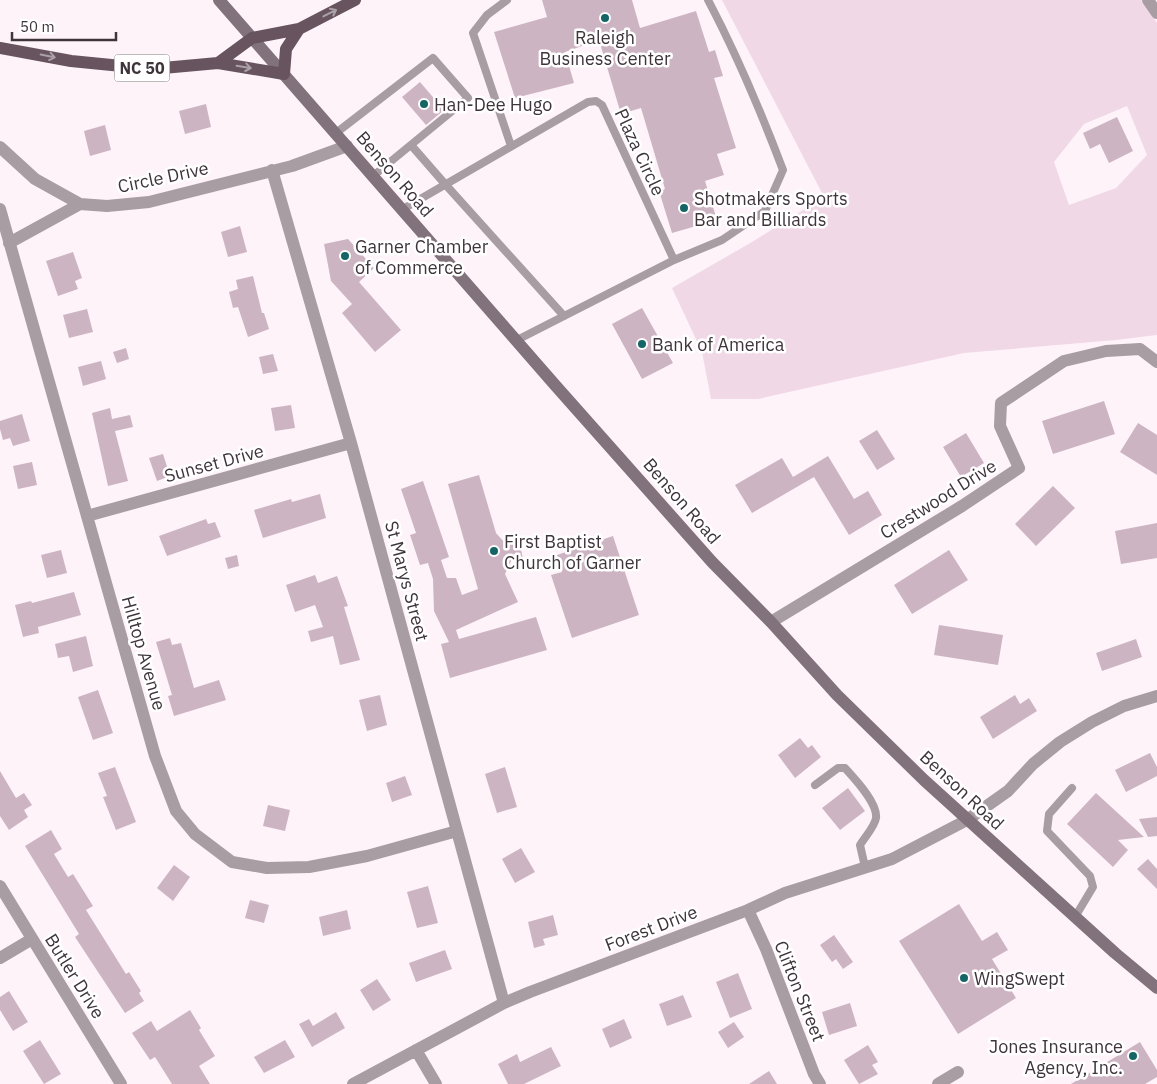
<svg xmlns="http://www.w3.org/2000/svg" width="1157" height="1084" font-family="'IBM Plex Sans',sans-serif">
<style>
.green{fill:#f1d8e6;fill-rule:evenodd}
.building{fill:#cdb4c3}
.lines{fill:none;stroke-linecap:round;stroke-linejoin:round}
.service{stroke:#a89da3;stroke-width:8}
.minor{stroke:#a89da3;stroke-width:12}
.secondary{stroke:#82727b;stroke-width:12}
.primary{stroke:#67545f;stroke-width:12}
.oneway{stroke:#aba1a7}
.poi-dot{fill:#156566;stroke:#fff;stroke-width:2}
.labels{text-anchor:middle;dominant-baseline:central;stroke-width:5;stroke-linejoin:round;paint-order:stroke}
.shield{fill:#fff;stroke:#787175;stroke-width:1}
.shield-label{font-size:16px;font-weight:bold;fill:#3e343a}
.poi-label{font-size:18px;fill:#3e343a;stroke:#fff;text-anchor:start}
.street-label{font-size:18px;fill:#3e343a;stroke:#fff}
</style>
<rect width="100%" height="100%" fill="#fef3f9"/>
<path class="green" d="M722,0H1141L1157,23V335L1116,340L964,353L758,399H711L702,352L672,288L752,242L824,197ZM1127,106L1147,155L1116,188L1069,205L1054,162L1084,124Z"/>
<path class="building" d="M542,0H632L640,28L696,11L709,52L715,50L723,76L714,78L736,148L717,154L724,175L705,181L717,220L672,233L659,191L665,189L641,108L621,114L599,40L565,52L574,83L515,98L494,32L547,17Z
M420,82L444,110L426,125L402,97Z
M206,104L211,127L185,134L179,111Z
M1117,117L1133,151L1109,163L1100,144L1090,149L1083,133Z
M105,125L111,150L90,156L84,131Z
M240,226L247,252L228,257L221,232Z
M348,239L374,268L359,282L401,330L375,352L342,313L352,304L331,281L324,244Z
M73,252L82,278L75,281L78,289L58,296L46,261Z
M253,276L262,313H264L269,329L248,337L238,307L233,308L229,292L238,289L236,280Z
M642,308L673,363L642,379L612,324Z
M87,309L93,332L69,338L63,315Z
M126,348L129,359L117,363L113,352Z
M273,354L278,371L263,374L259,357Z
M101,361L106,379L83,386L78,367Z
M1104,401L1115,434L1053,454L1042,421Z
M291,405L295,428L275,431L271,408Z
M110,408L112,419L130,415L133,427L115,431L128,481L108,486L92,413Z
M22,414L30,441L13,446L10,438L3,440L0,429V421Z
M1138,423L1157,435V475L1120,452Z
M877,430L895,459L877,470L859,441Z
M966,433L984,463L961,477L943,447Z
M163,454L170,476L157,481L149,458Z
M828,456L854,499L868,491L882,515L849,535L814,477L752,513L735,485L782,458L793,477Z
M32,462L37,485L18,489L13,466Z
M479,475L496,533L505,543L519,540L523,559L511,561L505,574L518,602L456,630L459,639L536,617L547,650L450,678L441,644L449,642L434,611L433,579L428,563L420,565L410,535L416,533L401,489L423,481L449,557L441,560L447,578H456L462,595L478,589L448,484Z
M1053,486L1075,508L1036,546L1015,524Z
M320,494L326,518L263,538L254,510L291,499L292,502Z
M206,519L208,524L215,522L221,537L167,556L159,536Z
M1157,523V558L1121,564L1115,531Z
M613,536L639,615L572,638L551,575L562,572L557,555Z
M61,550L67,573L47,578L41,555Z
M949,550L968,580L912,614L894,585Z
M237,555L239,566L228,569L225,558Z
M315,575L318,583L337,576L348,606L344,607L360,660L340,665L333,636L311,642L308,631L323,627L315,605L295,612L286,585Z
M74,592L81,615L38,627L39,633L23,637L15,605L31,601L32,603Z
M939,625L1003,635L998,665L934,655Z
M86,636L93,666L73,672L69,656L58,658L55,644Z
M170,638L172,645L181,643L194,688L219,680L226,700L174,716L168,696L172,695L156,642Z
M1136,639L1142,657L1102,671L1096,653Z
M98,690L113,733L93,740L78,697Z
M380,695L387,725L367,731L359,700Z
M1015,695L1020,704L1029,698L1037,711L993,739L980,717Z
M800,738L808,748L812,745L821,757L795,778L778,755Z
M1150,753L1157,767V776L1126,792L1115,770Z
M115,767L136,822L116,830L103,797L107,796L98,773Z
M505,767L517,807L497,813L485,774Z
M0,771L16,798L24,793L32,805L24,810L28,817L9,830L0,816Z
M405,776L412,795L392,802L386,783Z
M848,788L865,811L840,830L822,808Z
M1096,793L1144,837L1118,840L1128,850L1113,867L1067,824Z
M268,805L290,810L285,831L263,826Z
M1157,817V836L1148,837L1139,819Z
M51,830L62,849L54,854L68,877L73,874L93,906L86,910L126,974L129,972L141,991L139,993L144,1001L125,1013L75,937L79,934L25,846Z
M521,848L535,872L515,883L502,859Z
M1148,859L1157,869V889L1137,869Z
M174,865L190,877L173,901L157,888Z
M428,886L438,923L417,928L407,892Z
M250,900L269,905L264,923L245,918Z
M959,904L982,941L997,932L1008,950L992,959L1016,998L958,1034L899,941Z
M347,910L351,929L323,936L319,917Z
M553,915L558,935L543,939L545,945L534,948L528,922Z
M834,935L853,962L843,969L836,959L832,962L820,945Z
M445,950L452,969L416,982L409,963Z
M738,973L752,1009L730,1018L716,982Z
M377,979L391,1000L373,1011L360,990Z
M9,991L28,1022L13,1031L0,1010V997Z
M683,995L692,1017L667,1026L659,1004Z
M850,1003L857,1026L829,1035L822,1012Z
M190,1010L201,1028L199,1030L215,1056L199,1066L210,1084H172L155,1057L150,1060L132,1033L151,1021L157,1031Z
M336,1012L345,1028L312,1047L299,1024L309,1019L313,1026Z
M624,1019L632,1038L610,1048L602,1029Z
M734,1022L744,1037L728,1048L718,1032Z
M40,1040L61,1074L44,1084L23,1051Z
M285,1040L295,1057L264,1073L254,1057Z
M1140,1042L1157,1070V1077L1145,1084H1071Z
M868,1045L878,1062L872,1065L878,1074L859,1084L844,1060Z
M551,1047L561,1066L524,1084H508L498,1064L517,1054L520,1062Z
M769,1071L777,1084H749Z"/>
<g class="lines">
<path class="service" d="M507,0L487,15L473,33L511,146
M336,133L433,58L468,98L373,176
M411,145L445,184L564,316
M403,209L588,102L596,101L602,105L674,260L517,340
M674,260L722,240L765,211L783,170C761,112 737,55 708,0
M815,785L838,768H845C855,779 878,803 876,818C875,826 865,837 860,845L865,867
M1072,788L1049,814L1047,831L1090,876L1093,887L1075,917"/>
<path class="minor" d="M1148,0L1157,13
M0,147L35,179L80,204L107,206L149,202L292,166L347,146
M272,170L351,443L504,1003
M0,209L155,756L176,811L195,834L232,862L267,868L309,867L367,856L457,831
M9,243L80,204
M87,516L351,443
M771,622L962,506L1019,468L1000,426L1001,403L1064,361L1106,351L1140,349L1157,362
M0,886L121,1084
M748,910L766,949L814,1074L820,1084
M0,958L32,939
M416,1050L436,1084
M353,1084L504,1003L530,992L748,910L785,893L892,859L967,820L1008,791L1033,764L1060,742L1092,722L1124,706L1157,696
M938,1084L958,1072"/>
<path class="secondary" d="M219,0L555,385L712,562L771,622L837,695L924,780L1115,953L1157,988"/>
<path class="primary" d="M0,48L71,61L152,69L218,63L284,74L286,49L299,29L355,0
M218,63L252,38L299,29"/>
</g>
<defs><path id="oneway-shaft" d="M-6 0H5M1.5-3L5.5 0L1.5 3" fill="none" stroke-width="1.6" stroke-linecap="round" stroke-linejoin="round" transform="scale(1.25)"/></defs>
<g class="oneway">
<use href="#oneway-shaft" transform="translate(330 13) rotate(-27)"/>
<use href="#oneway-shaft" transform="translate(48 56) rotate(11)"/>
<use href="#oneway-shaft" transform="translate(244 67) rotate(9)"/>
</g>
<g class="poi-dot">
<circle cx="605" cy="18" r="5"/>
<circle cx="424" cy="104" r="5"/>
<circle cx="684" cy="208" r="5"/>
<circle cx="345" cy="256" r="5"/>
<circle cx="642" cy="344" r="5"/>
<circle cx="494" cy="551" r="5"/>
<circle cx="964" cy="978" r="5"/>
<circle cx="1133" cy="1056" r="5"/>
</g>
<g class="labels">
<rect class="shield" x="114.5" y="54.5" width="55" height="27" rx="4"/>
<g class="shield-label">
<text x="142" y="68">NC 50</text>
</g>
<g class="poi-label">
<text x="605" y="37" text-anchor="middle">Raleigh<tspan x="605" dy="21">Business Center</tspan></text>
<text x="434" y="104">Han-Dee Hugo</text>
<text x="694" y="198">Shotmakers Sports<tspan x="694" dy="21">Bar and Billiards</tspan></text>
<text x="355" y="246">Garner Chamber<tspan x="355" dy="21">of Commerce</tspan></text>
<text x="652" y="344">Bank of America</text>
<text x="504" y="541">First Baptist<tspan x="504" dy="21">Church of Garner</tspan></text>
<text x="974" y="978">WingSwept</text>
<text x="1123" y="1046" text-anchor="end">Jones Insurance<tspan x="1123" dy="21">Agency, Inc.</tspan></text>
</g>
<g class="street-label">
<text transform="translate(640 152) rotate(65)">Plaza Circle</text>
<text transform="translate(395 174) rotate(49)">Benson Road</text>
<text transform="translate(163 177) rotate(-12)">Circle Drive</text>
<text transform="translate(214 463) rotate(-15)">Sunset Drive</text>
<text transform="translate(938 499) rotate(-32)">Crestwood Drive</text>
<text transform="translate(682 501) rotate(49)">Benson Road</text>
<text transform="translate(407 581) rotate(75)">St Marys Street</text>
<text transform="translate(144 653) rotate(74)">Hilltop Avenue</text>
<text transform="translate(962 790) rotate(43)">Benson Road</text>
<text transform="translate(651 928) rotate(-21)">Forest Drive</text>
<text transform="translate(75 976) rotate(58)">Butler Drive</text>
<text transform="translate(800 991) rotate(68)">Clifton Street</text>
</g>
</g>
<path d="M12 32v8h104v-8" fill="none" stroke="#3e343a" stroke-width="2.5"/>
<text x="20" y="32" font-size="15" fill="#3e343a" stroke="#ffffff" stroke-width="4" paint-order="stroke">50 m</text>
</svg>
